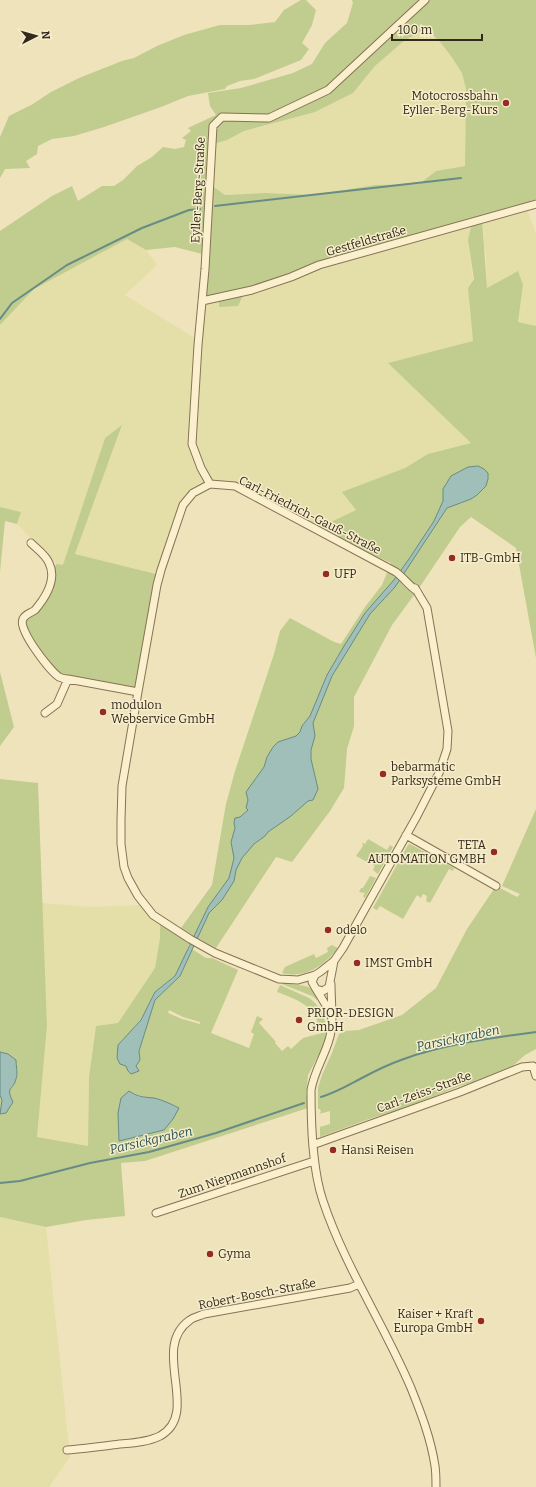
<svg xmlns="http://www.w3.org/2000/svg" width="536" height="1487" font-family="Bitter,serif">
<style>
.farmland{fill:#e4dfa8}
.green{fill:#c1cc8f;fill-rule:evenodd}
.water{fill:#a0bfb8;stroke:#678c86}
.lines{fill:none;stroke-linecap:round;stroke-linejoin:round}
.stream{stroke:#678c86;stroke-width:2}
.street-casing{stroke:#867355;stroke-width:9}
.street{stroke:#faf0ce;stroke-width:7}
.poi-dot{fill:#962b23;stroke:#f6edcb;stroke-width:1.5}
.labels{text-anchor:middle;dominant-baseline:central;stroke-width:3;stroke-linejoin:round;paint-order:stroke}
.poi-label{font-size:12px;fill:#34291a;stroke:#f6edcb;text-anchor:start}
.street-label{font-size:12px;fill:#34291a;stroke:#f6edcb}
.water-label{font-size:13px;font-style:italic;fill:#295455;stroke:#f6edcb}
</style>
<rect width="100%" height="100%" fill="#eee3bb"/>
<path class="farmland" d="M427,29L440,42L451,56L462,73L466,89L465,166L436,171L419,184L375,185L313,195L265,193L225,195L211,185L213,144L227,140L244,131L265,126L353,93L375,66L405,40Z
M526,207L536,233V326L518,322L523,285L487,289L486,254L484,247V238L482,220Z
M472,222L468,240L473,279L468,288L473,341L389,363L471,443L428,454L405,468L343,492L356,510L316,529L235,486L210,484L183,505L160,575L75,554L122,426L105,438L63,566L56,564L17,524L21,512L0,507V325L34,289L127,239L146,250L157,265L125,295L198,340L202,301L245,291Z
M42,903L91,907L144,905L160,921V938L155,968L118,1023L96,1026L89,1077L88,1147L37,1137L47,1026Z
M0,1217L46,1227L70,1457L49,1487H0Z"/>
<path class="green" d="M301,0H306L316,10L312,25L302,43L309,49L301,60L254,79L240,81L227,86L225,89L188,96L161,107L104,127L74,136L52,139L38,146L37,154L26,161L30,168L5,169L0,178V137L9,116L33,104L51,92L79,78L122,61L134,58L157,46L184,35L220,25H249L275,22L284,10Z
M352,0H536V199L482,220L487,288L518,271L523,285L518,322L536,326V658L516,548L471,517L460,527L417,591L392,625L354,697V726L347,749L344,788L330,811L292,862L276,857L216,948L189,933L181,928L212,885L226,804L235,771L274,654L280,631L290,618L334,642L341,644L365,607L382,585L391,563L316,529L356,510L342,492L405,468L428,454L471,443L388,363L473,341L468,288L474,279L468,240L472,222L245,291L238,306L219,307V297L202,300L206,255L175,247L146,250L127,239L34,289L0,325V231L52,196L72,186L78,201L102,186H114L123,180L137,166L152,157L163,147L175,149L184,147L186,140L182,138L191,131L188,128L216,115L210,106L208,93L241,88L293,73L312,64L325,43L347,23L353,3ZM427,29L440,42L451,56L462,73L466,89L465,166L436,171L419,184L375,185L313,195L265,193L225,195L211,185L213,144L227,140L244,131L315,112L353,93L375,66L405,40Z
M122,425L75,554L160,575L138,692L59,677L33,646L22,620L42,599L56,564L63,565L105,438Z
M0,507L21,512L17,524L5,521L0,572Z
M0,672L14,727L0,746Z
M0,779L38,783L47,1026L37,1137L88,1146L89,1077L96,1026L118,1023L155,968L160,938V921L189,944L185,957L175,976L155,992L141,1020L118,1045L136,1066L140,1060L139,1051L155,1000L180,976L192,949L206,958H212L238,970L211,1033L249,1048L254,1034L251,1032L257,1016L263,1019L259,1023L276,1042L275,1043L282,1051L288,1046L291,1049L303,1038L326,1032L324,1045L308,1075L306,1095L311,1096V1107L145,1161L121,1163L125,1216L86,1220L46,1227L0,1217ZM169,1010L183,1017L200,1022V1024L182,1019L168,1013ZM129,1091C145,1100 163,1098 179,1108L164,1130L119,1141Z
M536,809V1049L525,1055L505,1073L460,1086L399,1110L369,1119L320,1137V1127L330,1124V1111L319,1114L321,1112L320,1109H318V1088L322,1075L332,1053L339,1034L346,1031L359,1030L402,1015L436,988L467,929L496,886L517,897L520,894L502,886Z
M368,839L387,850L390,845L393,847L378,874L373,870L375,866L356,856L363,846L362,843L365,844Z
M410,844L454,868L453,871L449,869L430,903L426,901L427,896L423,894L421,898L417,895L403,919L380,906L377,910L373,908L408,845Z
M370,876L376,878L365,898L363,896L365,893L359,892L361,888H363Z
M332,945L338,948C324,966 305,979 282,973L285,967L314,954L316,958L328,952L327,948Z
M283,982C299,988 307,980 320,998L317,1000L312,996L282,984Z
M280,985L309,998C319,1005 324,1014 326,1026L319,1027C314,1005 296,999 277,992Z"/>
<path class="water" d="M478,466L484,469L488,473V479L486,486L477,495L471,499L447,508L395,587L370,614L332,676L313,723L315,736L311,750V759L318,789L313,800L308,801L291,816L268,832L265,836L254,844L242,858L236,870L234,881L222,900L209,913L180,976L155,1000L139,1051L140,1060L136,1066L139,1071L131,1074L128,1071L126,1066L120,1064L117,1058L118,1045L141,1020L155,992L175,976L208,907L229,878L234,858L231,842L235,828L234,823L235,818L240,817L248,810L246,808L248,800L246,792L264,767L267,757L273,747L278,742L296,736L300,732L302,726L310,716L327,675L344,646L365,613L393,581L409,559L434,521L443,501V489L451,476L468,467Z
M0,1052L8,1054L16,1060C16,1066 18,1073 16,1079C13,1091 5,1086 13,1102L6,1113L0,1114L2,1100L0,1095Z
M129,1091C138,1097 143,1097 154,1098C163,1100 171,1104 179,1108L173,1119L164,1130L119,1141L118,1113L121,1098Z"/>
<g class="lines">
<path class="stream" d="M215,206L461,178
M0,319L12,303L67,265L142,228L189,210L200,209
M321,1097C335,1093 347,1086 360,1079C373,1072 387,1065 401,1060C444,1044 491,1038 536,1032
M0,1183L20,1181L90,1163L149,1152L216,1133L304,1103"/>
<g class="street-casing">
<path id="street" d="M202,301L252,290L291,277L319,265L536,204
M210,484L201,468L192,444L198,345L205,269L213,126L222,117L269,118L328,90L425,0
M31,543C37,549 46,555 49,563C57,579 46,597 35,610C31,613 25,614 23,619C17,629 50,671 59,677C61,678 65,679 68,679
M45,713L57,704L68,679L138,692
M406,835L496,886
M334,961L329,987L323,991L316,989L312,982L315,975L320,972L334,961L343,948L417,816L439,773L447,749L448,731L427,608L415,588
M315,975L298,980L279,979L215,953L190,939L153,915L138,896L128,878L124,867L121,844V820L122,786L138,692L157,585L161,570L183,505L193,493L210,484L235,486L396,572C404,578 409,586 417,591
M331,984C331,1001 334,1025 329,1040C324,1057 314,1072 311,1090C311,1124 312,1169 323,1201C345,1267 384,1324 411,1388C421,1413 431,1439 435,1466C436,1473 436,1480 436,1487
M316,989L327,1007L329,1014
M313,1144L318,1143L460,1092L522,1067L533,1066L536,1076
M156,1213L314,1161
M67,1450C82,1449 97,1447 112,1445C128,1443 146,1443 160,1436C202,1413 149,1348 190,1320C194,1317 200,1316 204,1314L350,1288L359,1284"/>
</g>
<use href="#street" class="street"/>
</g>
<g class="poi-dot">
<circle cx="506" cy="103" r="4"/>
<circle cx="452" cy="558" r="4"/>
<circle cx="326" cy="574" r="4"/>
<circle cx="103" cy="712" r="4"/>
<circle cx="383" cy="774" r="4"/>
<circle cx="494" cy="852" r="4"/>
<circle cx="328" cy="930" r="4"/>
<circle cx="357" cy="963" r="4"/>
<circle cx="299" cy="1020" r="4"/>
<circle cx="333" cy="1150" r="4"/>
<circle cx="210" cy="1254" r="4"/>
<circle cx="481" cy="1321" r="4"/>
</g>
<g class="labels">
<g class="poi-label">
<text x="498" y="96" text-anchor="end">Motocrossbahn<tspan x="498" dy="14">Eyller-Berg-Kurs</tspan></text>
<text x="460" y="558">ITB-GmbH</text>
<text x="334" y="574">UFP</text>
<text x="111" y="705">modulon<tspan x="111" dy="14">Webservice GmbH</tspan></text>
<text x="391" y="767">bebarmatic<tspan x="391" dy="14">Parksysteme GmbH</tspan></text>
<text x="486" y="845" text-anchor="end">TETA<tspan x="486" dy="14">AUTOMATION GMBH</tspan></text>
<text x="336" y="930">odelo</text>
<text x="365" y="963">IMST GmbH</text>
<text x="307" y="1013">PRIOR-DESIGN<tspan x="307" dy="14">GmbH</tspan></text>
<text x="341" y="1150">Hansi Reisen</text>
<text x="218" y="1254">Gyma</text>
<text x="473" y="1314" text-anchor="end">Kaiser + Kraft<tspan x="473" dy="14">Europa GmbH</tspan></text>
</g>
<g class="street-label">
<text transform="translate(198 190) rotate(-87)">Eyller-Berg-Straße</text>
<text transform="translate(366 241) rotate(-16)">Gestfeldstraße</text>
<text transform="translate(310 515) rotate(27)">Carl-Friedrich-Gauß-Straße</text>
<text transform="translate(424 1092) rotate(-20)">Carl-Zeiss-Straße</text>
<text transform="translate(232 1176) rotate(-19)">Zum Niepmannshof</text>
<text transform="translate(257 1294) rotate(-11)">Robert-Bosch-Straße</text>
</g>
<g class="water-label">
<text transform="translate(458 1038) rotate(-12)">Parsickgraben</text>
<text transform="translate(151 1140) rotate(-13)">Parsickgraben</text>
</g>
</g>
<g transform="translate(36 36) rotate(84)" stroke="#f6edcb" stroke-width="3" paint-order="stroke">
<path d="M0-3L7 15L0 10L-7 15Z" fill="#34291a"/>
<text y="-6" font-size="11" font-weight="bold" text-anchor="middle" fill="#34291a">N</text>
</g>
<path d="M392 34v6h90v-6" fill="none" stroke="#34291a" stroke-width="2"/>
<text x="398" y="34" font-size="12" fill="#34291a" stroke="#f6edcb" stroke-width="3" paint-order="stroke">100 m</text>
</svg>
